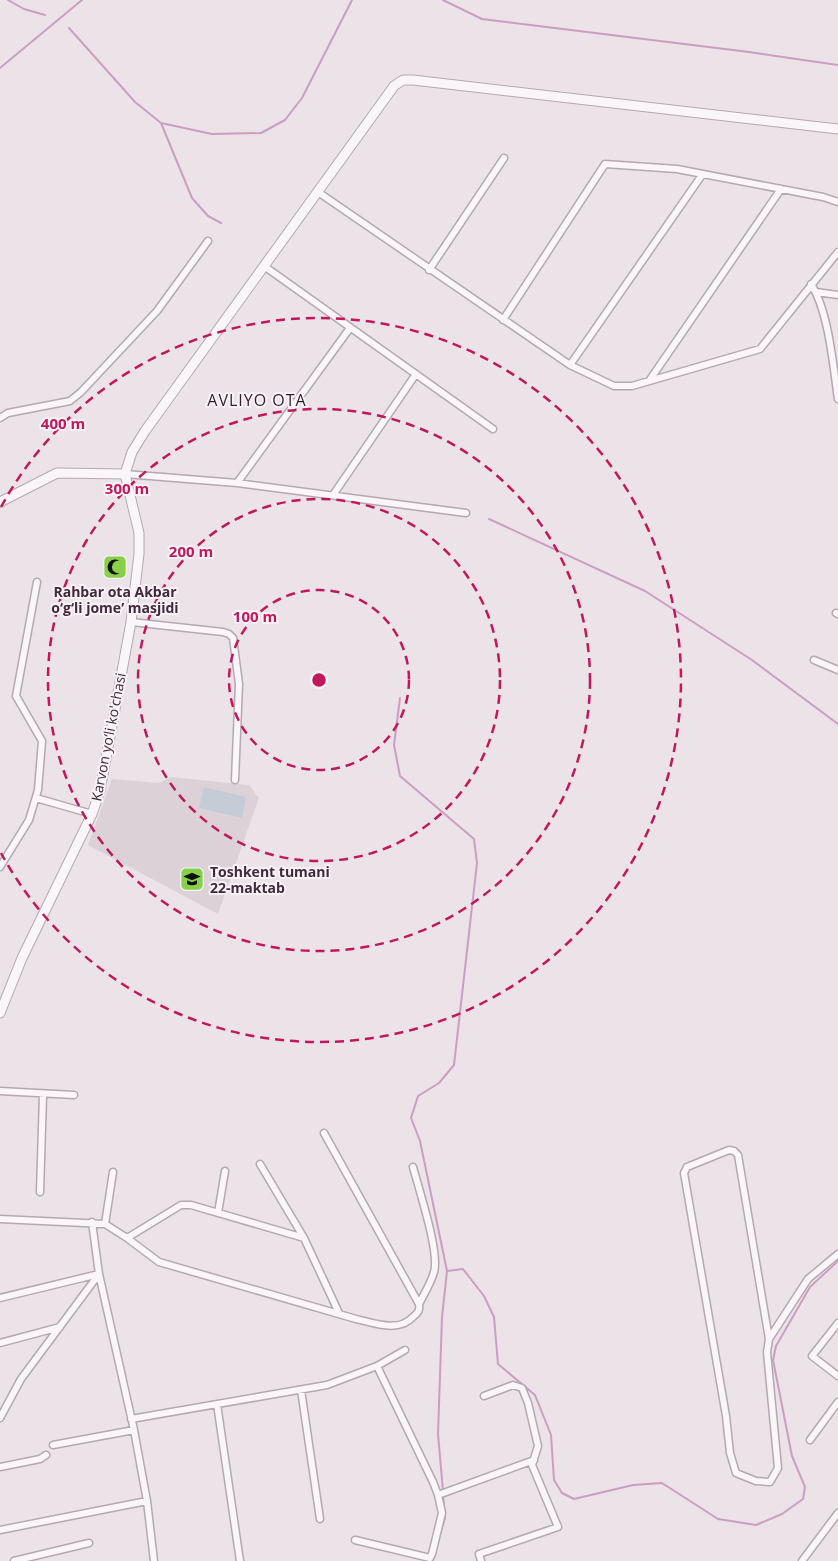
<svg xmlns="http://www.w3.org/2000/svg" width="838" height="1561" font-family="'Open Sans',sans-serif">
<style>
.built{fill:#ddd1d8}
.green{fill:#c4cdd5}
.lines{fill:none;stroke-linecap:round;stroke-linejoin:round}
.stream{stroke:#cb9ec2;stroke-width:2}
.minor-casing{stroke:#b5a8b1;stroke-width:9}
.tertiary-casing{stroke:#b5a8b1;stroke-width:11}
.minor{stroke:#f9f5f8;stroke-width:6}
.tertiary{stroke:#f9f5f8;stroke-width:9}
.ring{fill:none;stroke:#c2185b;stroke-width:2.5;stroke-dasharray:9 6}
.labels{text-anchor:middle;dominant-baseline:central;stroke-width:4;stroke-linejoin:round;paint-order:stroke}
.poi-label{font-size:14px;font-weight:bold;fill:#432a3b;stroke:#f8f2f7}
.street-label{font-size:14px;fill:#432a3b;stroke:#f8f2f7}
.quarter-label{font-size:16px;letter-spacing:1px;fill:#341c2c;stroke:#f8f2f7}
.centre{fill:#c2185b;stroke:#f8f2f7;stroke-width:2.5}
.ring-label{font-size:15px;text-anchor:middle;font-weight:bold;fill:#c2185b;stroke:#f8f2f7;stroke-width:4;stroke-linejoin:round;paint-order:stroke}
</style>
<rect width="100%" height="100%" fill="#ebe3e8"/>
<path class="built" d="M171,777L249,785L259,798L218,914L88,845L112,779L159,783Z"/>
<path class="green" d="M204,787L246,797L242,818L199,808Z"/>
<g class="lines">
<path class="stream" d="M8,0L24,9L45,15
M443,0L482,19L749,52L838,65
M69,28L135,102L161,123L212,134L261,133L285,120L302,98L352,0
M0,68L82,0
M161,123L192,198L208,216L221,223
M489,519L645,591L752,660L838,724
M400,698L394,745L400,776L474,839L477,863L454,1065L439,1083L418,1096L411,1118L420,1141L447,1271L442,1317L438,1434L443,1491
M447,1271L463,1269L484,1296L494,1317L498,1364L535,1395L551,1435L554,1480L562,1493L574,1499L633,1485L662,1483L718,1519L756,1525L782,1514L803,1499L805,1487L792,1456L773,1360L776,1346L810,1287L838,1261
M439,1537L445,1518L443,1495"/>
<g class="minor-casing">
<path id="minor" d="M318,192L570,365L614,386H632L760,349L838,252
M264,266L493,429
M429,270L504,158
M811,284C829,312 833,366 838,399
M816,292L838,295
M503,320L605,164L677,169L823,197L838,202
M570,365L702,175
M649,381L781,189
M0,418L8,413L70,401L81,392L157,311L208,241
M125,474L237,483L466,513
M237,483L350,328
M333,495L416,374
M836,613L838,614
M131,622L223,632L229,634L233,638L239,684L235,780
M814,660L838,670
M36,798L92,814
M0,867L29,820L38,790L42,741L16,696L37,582
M0,1091L74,1095
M324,1133L419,1304
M729,1150L734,1151L738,1155L769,1339L767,1352L778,1468L770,1482L756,1481L736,1473L730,1453L726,1416L684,1173L687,1167Z
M260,1164L304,1238L339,1313
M40,1192L43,1095
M218,1213L225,1171
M0,1219L105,1224L127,1238L159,1262L356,1319C374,1323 398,1333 413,1317C418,1313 420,1310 419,1304C424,1294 431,1283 434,1272C440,1253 419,1190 413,1167
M92,1222L99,1274L134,1430L147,1501L154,1561
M105,1224L113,1172
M127,1238L181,1205H191L304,1238
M0,1298L99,1274
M838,1323L812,1356L838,1376
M769,1339L808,1279L838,1254
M0,1343L60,1327
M301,1390L320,1519
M217,1404L240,1561
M0,1418L21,1379L99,1274
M131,1419L327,1385L377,1366L405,1350
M810,1440L838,1402
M53,1445L134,1430
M0,1467L40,1459L46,1455
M438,1495L534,1460
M0,1530L147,1501
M355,1540L430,1558L432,1554L442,1513L438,1495L433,1482L377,1366
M14,1561L89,1543
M481,1561L479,1554L558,1527L532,1465L538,1446L528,1403L522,1388L513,1385L484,1396
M802,1561L838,1513"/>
</g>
<g class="tertiary-casing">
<path id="tertiary" d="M0,502L57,473L125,474
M0,1013L22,958L92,814L100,791L131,622L139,554V533L125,474L132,452L145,431L394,86L403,80H413L838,129"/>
</g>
<use href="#minor" class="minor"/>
<use href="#tertiary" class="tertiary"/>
</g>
<g class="ring">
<circle cx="319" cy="680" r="90"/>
<circle cx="319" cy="680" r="181"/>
<circle cx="319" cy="680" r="271"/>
<path d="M1 507A362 362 0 1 1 1 853"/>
</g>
<defs>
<g id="mosque-square" transform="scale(1.25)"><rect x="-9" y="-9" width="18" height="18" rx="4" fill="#87d048" stroke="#f8f2f7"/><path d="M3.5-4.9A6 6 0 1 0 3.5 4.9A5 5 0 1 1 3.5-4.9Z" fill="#111"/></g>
<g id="school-square" transform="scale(1.25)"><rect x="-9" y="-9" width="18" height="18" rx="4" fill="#87d048" stroke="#f8f2f7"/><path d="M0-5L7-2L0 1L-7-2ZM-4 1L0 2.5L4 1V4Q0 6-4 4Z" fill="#111"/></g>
</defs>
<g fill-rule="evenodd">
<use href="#mosque-square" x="115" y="567"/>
<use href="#school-square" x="192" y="879"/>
</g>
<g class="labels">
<g class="poi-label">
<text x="115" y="591">Rahbar ota Akbar<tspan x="115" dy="16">o‘g‘li jome’ masjidi</tspan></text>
<text x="210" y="871" text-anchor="start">Toshkent tumani<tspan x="210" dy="16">22-maktab</tspan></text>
</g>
<g class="street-label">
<text transform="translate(108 737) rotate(-79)">Karvon yo‘li ko'chasi</text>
</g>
<g class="quarter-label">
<text x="257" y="400">AVLIYO OTA</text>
</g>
</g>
<circle cx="319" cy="680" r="8" class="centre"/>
<g class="ring-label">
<text x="63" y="429">400 m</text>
<text x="127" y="494">300 m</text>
<text x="191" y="557">200 m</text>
<text x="255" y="622">100 m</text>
</g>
</svg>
